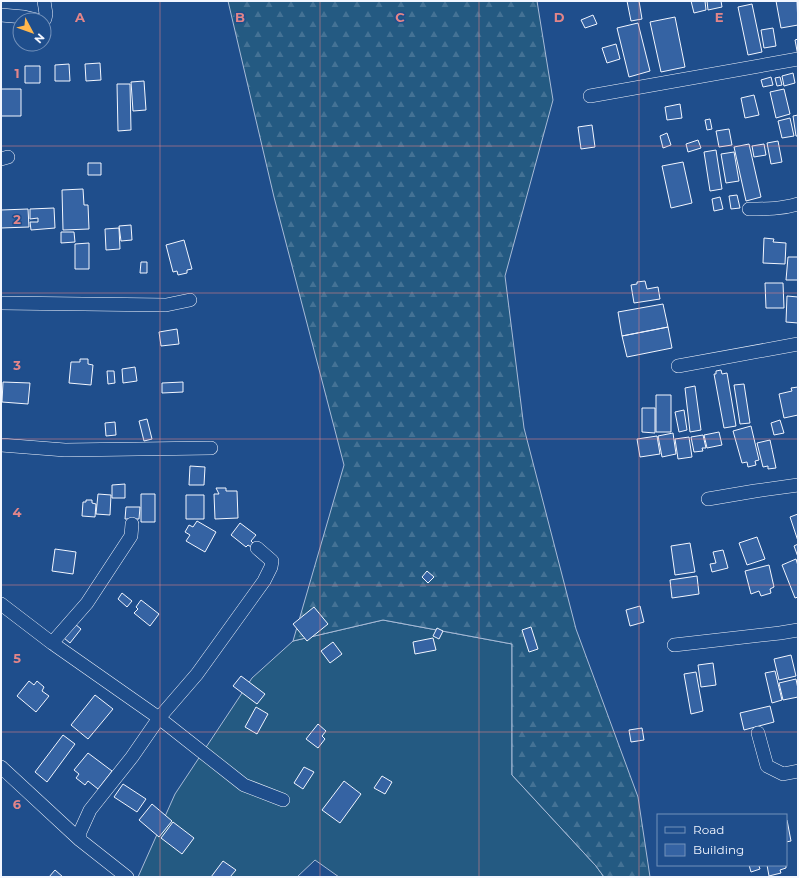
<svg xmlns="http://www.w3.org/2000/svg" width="799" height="878" font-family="Montserrat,sans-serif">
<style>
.grass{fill:#245a82;stroke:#a8bbd7}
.forest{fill:url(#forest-firs);stroke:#a8bbd7}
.building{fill:#3563a3;stroke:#f2f6ff}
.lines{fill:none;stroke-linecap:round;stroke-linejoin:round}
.minor-casing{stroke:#f2f6ff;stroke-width:14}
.minor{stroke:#1f4e8c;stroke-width:13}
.grid{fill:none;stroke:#e38589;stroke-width:1;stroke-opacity:0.55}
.grid-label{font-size:13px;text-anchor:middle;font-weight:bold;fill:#e38589;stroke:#1f4e8c;stroke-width:3;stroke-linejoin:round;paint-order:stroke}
</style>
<defs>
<pattern id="forest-firs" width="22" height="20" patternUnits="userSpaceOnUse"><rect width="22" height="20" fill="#245a82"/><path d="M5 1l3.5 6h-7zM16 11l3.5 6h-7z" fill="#447295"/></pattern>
</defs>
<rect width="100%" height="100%" fill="#1f4e8c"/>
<path class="grass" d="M383,620L512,644V775L596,866L604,877H339L315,860L297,877H138L175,794L252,678L293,641Z"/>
<path class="forest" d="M228,1H537L553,100L505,276L524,428L576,629L638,797L650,877H604L596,866L512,775V644L383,620L293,641L344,465L274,197Z"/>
<path class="building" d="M627,1H639L642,19L631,21Z
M691,1H705L706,10L694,13Z
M707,1H721L722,7L708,10Z
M776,1H797L798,25L781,28Z
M752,4L762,52L748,55L738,7Z
M593,15L597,24L585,28L581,20Z
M675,17L685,67L661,72L650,22Z
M638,23L650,71L629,77L617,28Z
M773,28L776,46L764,48L761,30Z
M798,39V56L795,40Z
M616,44L620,59L607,63L602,48Z
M100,63L101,80L86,81L85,64Z
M69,64L70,81H55V65Z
M25,66H40V83H25Z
M793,73L795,83L784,86L782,76Z
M771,77L773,85L763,87L761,80Z
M780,77L782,85L777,86L775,78Z
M144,81L146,110L133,111L131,82Z
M117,84H130L131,130L118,131Z
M1,89H21V116H1Z
M784,89L790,114L776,118L770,92Z
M754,95L759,115L745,118L741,98Z
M680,104L682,118L667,120L665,107Z
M798,115V136H796L793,116Z
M790,118L794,136L782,138L778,121Z
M710,119L712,129L707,130L705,120Z
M592,125L595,147L581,149L578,127Z
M729,129L732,145L719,147L716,131Z
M667,133L671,145L663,148L660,136Z
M698,140L701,148L688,152L686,144Z
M778,141L782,162L771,164L767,143Z
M749,144L761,197L746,201L734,147Z
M764,144L766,155L754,157L752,146Z
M716,150L722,189L710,191L704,152Z
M734,152L739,181L726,183L721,154Z
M683,162L692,203L671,208L662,166Z
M88,163H101V175H88Z
M83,189L84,205H88L89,229L63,230L62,190Z
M737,195L740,208L731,209L729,196Z
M720,197L723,209L714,211L712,199Z
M54,208L55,228L31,230L30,222H38V218L30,219V209Z
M28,209L29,227L1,228V210Z
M131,225L132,240L121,241L119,226Z
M119,228L120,249L106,250L105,229Z
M61,232H74L75,242L61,243Z
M764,238L774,239L773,242L786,243L785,264L763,263Z
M184,240L192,269L187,270V273L178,275L177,271L173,272L166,245Z
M89,243V269H75V244Z
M788,257H798V280H786Z
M141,262H147V273H140Z
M645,281L647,289L658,287L660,299L634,303L631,285L637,284V282Z
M765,283H783L784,308H766Z
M787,296L798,297V323L786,322Z
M663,304L668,327L622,336L618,312Z
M668,327L672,348L627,357L622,336Z
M177,329L179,344L161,346L159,332Z
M80,359H88V364L93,365L91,385L69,383L71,362H80Z
M135,367L137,381L123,383L122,369Z
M721,370L722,374L727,373L736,426L724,428L714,374H716V371Z
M107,371H114L115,383L108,384Z
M3,382L30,383L28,404L2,402Z
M183,382V392L162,393V383Z
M744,384L750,423L740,424L734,385Z
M695,386L701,430L690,432L685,388Z
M798,387V415L784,418L779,394L792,391L791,388Z
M656,395H671V432H656Z
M642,408H655V433L642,432Z
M684,410L687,430L679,432L675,412Z
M147,419L152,439L144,441L139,421Z
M780,420L784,433L774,435L771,423Z
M115,422L116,435L106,436L105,423Z
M751,426L759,460L755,461L756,465L748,467L747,462L742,463L733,431Z
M719,432L722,445L707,448L704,435Z
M673,433L676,454L662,457L658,436Z
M703,435L706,448H702L703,451L694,452L691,437Z
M657,436L660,454L640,457L637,439Z
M689,437L692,457L678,459L675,439Z
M770,440L776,468L768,469V466L763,467L757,443Z
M190,466L205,467L204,485H189Z
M125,484V498H112V485Z
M216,488H226V491H237L238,518L215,519L214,494H219Z
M98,494L111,495L110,515L96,514Z
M141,494H155V522H141Z
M186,495H204V519H186Z
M86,500H92V503L96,504L95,517L82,516L83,502H86Z
M126,507H140L139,519H125Z
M798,514V541L790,517Z
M197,521L216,532L205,552L186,541L190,535L185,532L189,525L193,527Z
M240,523L256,535L251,541L254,544L251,547L248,545L246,547L231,535Z
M757,537L765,559L747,565L739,543Z
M690,543L695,572L675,575L671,546Z
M798,544V557L794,546Z
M55,549L76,552L73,574L52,571Z
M723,550L728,568L712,572L710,564L716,563L713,552Z
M796,559L798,566V597L795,598L782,565Z
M769,565L774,587L770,589L771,593L761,596L759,591L751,594L745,571Z
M427,571L434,577L428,583L422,577Z
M697,576L699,594L672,598L670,580Z
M122,593L132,601L127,607L118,599Z
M141,600L159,614L150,626L134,613L138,609L136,607Z
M640,606L644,622L630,626L626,610Z
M314,607L328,624L307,641L293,624Z
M75,624L81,629L70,643L64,638Z
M531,627L538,649L529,652L522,630Z
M437,628L443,631L439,639L433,636Z
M433,638L436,650L415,654L413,642Z
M333,642L342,654L330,663L321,651Z
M791,655L796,676L779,680L774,659Z
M713,663L716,685L701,687L698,665Z
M775,671L782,700L772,703L765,673Z
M696,672L703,711L691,714L684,674Z
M241,676L265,694L257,704L233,686Z
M796,679L798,689V697L783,700L779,683Z
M29,681L34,685L37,681L44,687L42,691L49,696L36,712L17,696Z
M95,695L113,709L88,739L71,725Z
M770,706L774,722L744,730L740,713Z
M256,707L268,714L257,734L245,727Z
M318,724L326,731L322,736L325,739L318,748L306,739Z
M642,728L644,740L631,742L629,730Z
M63,735L75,744L47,782L35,772Z
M88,753L112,771L98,789L88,781L85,785L76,778L79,774L74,770Z
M304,767L314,772L303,789L294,783Z
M382,776L392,782L385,794L374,788Z
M344,781L361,794L340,823L322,810Z
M123,784L146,799L137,812L114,797Z
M152,804L172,821L159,837L139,820Z
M786,820H787L791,841L786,842Z
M173,822L194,838L182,854L161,838Z
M223,861L236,870L230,877H211Z
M749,865H762L759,866L760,869L751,872Z
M767,865H786V868L780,870L781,873L769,876Z
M55,870L63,877H49Z"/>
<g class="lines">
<g class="minor-casing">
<path id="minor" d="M1,15L24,17L37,20
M43,20L45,19L46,14L44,1
M590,96L798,59
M1,159L8,157
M749,209C766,209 782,209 798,204
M1,303L166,305L190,300
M678,366L798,344
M1,445L65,450L211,448
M708,499L755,491L798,485
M1,604L52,643L159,718L244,785L283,800
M52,643L87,603L131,536L132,524
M674,645L780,633L798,630
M758,733L767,766L783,774L798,771
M1,767L80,840L127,877
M80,840V832L90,810L132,757L159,718L197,674L264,581L271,567L272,561L257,548"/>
</g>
<use href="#minor" class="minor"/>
</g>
<path class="grid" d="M160,1V877M320,1V877M479,1V877M639,1V877M1,146H798M1,293H798M1,439H798M1,585H798M1,732H798"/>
<g class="grid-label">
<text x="80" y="22">A</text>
<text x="240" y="22">B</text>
<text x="400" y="22">C</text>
<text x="559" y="22">D</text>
<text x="719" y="22">E</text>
<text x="17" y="78">1</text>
<text x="17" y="224">2</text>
<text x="17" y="370">3</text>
<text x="17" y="517">4</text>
<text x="17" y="663">5</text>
<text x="17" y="809">6</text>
</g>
<rect width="799" height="878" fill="none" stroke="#f2f6ff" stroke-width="4"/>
<rect x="657" y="814" width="130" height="52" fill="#1f4e8c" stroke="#7391ba"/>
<rect x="665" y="827" width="20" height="6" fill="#1f4e8c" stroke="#7391ba"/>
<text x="693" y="834" font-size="12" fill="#f2f6ff">Road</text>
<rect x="665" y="844" width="20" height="12" fill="#3563a3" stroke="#7391ba"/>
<text x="693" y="854" font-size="12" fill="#f2f6ff">Building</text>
<g transform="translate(32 32) rotate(131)"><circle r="19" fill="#1f4e8c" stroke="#7391ba"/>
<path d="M0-3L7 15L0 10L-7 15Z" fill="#ffb74d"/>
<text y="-6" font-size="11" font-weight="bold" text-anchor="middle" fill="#f2f6ff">N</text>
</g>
</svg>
